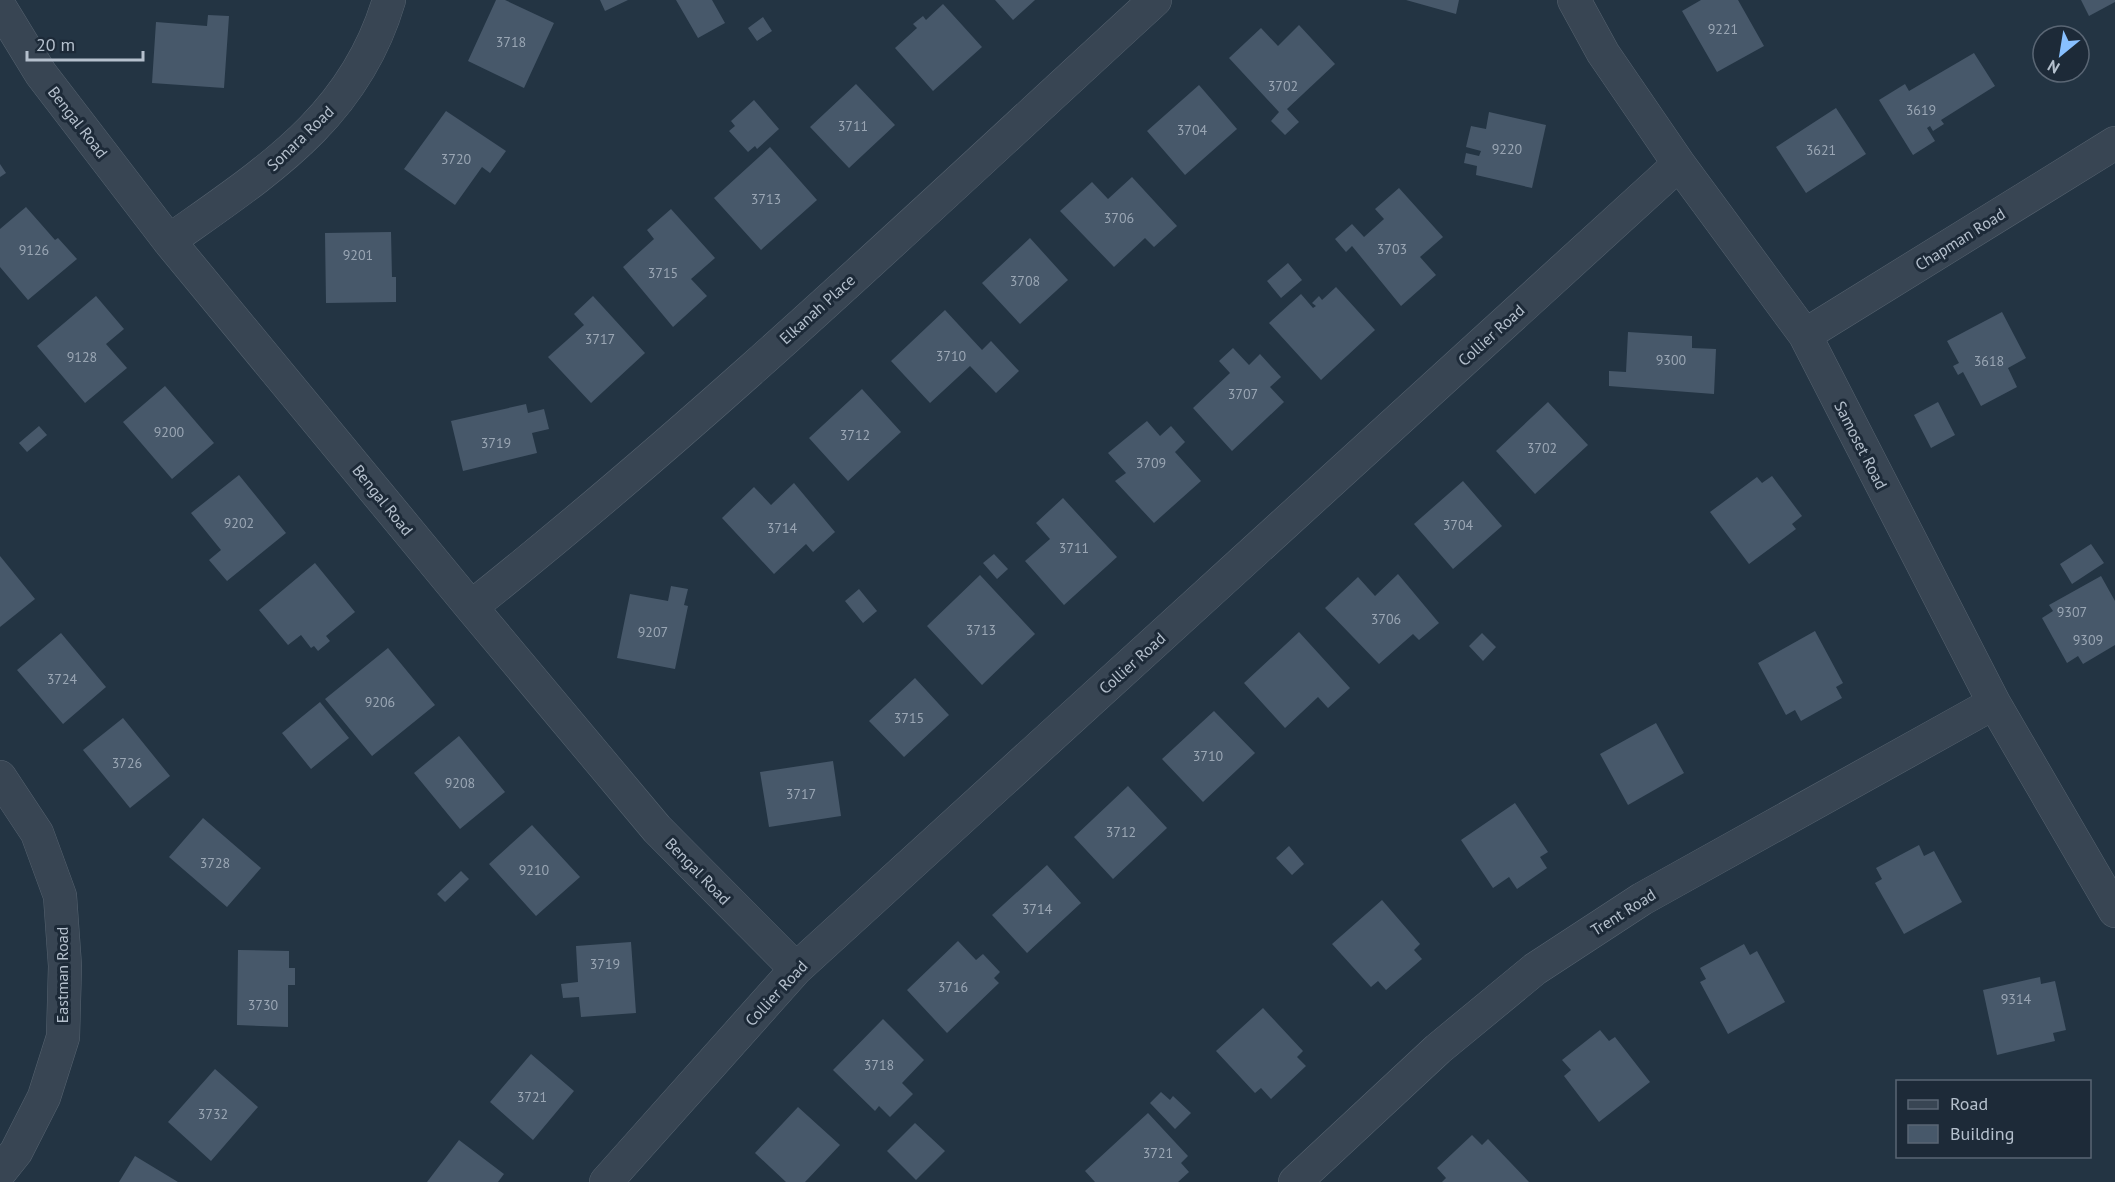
<svg xmlns="http://www.w3.org/2000/svg" width="2115" height="1182" font-family="'PT Sans',sans-serif">
<style>
.building{fill:#47586a}
.lines{fill:none;stroke-linecap:round;stroke-linejoin:round}
.minor-casing{stroke:#566370;stroke-width:34}
.minor{stroke:#384553;stroke-width:33}
.labels{text-anchor:middle;dominant-baseline:central;stroke-width:6;stroke-linejoin:round;paint-order:stroke}
.number-label{font-size:14px;fill:#9aa6b4}
.street-label{font-size:16px;fill:#b5c0cd;stroke:#1d2a38}
</style>
<rect width="100%" height="100%" fill="#233443"/>
<path class="building" d="M496,0H505L554,23L524,88L468,61Z
M600,0H628L605,11Z
M676,0H712L725,23L698,38Z
M995,0H1035L1013,20Z
M1406,0H1459L1456,14Z
M1701,0H1738L1764,46L1717,72L1682,11Z
M2081,0H2115V2L2089,16Z
M943,4L982,47L933,91L895,48L917,28L913,24L923,16L926,20Z
M208,15L229,16L224,88L152,83L156,22L207,26Z
M763,17L772,31L757,41L748,28Z
M1299,25L1335,64L1287,109L1299,122L1285,135L1271,121L1279,112L1229,58L1261,28L1278,46Z
M1974,53L1995,86L1941,120L1944,124L1933,131L1930,126L1927,128L1935,141L1913,155L1879,100L1905,84L1909,91Z
M856,84L895,125L849,168L810,127Z
M1199,85L1237,129L1185,175L1147,131Z
M754,100L779,129L757,149L755,146L748,152L729,131L735,126L731,121Z
M1836,108L1866,154L1806,193L1776,147Z
M446,111L506,151L490,173L482,167L455,205L404,169Z
M1489,112L1546,125L1532,188L1476,175L1477,166L1464,163L1466,153L1479,156L1481,151L1466,147L1471,126L1486,129Z
M770,147L817,200L761,250L714,198Z
M0,164L6,173L0,177Z
M1132,177L1177,226L1154,247L1145,238L1114,267L1060,211L1092,182L1108,199Z
M1399,188L1443,237L1420,257L1436,275L1401,306L1352,246L1346,252L1335,239L1352,224L1364,237L1384,219L1375,209Z
M26,207L55,240L58,238L77,259L28,300L0,267V229Z
M671,209L715,258L691,279L707,296L673,327L623,267L654,239L647,230Z
M391,232L392,277H396V302L326,303L325,233Z
M1030,238L1068,280L1020,324L982,283Z
M1288,263L1302,280L1281,298L1267,281Z
M1336,287L1375,330L1321,380L1269,323L1301,294L1313,308L1316,306L1312,303L1319,296L1322,300Z
M96,296L124,329L106,344L127,368L85,403L37,346Z
M593,296L645,353L591,403L548,357L584,325L574,314Z
M945,310L982,350L991,341L1019,371L996,393L970,366L930,403L891,361Z
M2002,312L2026,358L2008,368L2017,387L1981,406L1963,372L1958,375L1953,366L1959,363L1947,341Z
M1628,332L1692,336V348L1716,349L1714,394L1609,386V371L1626,372Z
M1233,348L1249,365L1260,354L1281,377L1270,387L1284,402L1232,451L1193,408L1230,373L1219,361Z
M165,386L214,443L172,479L123,422Z
M862,389L901,432L848,481L809,438Z
M1548,402L1588,445L1535,494L1496,451Z
M1938,402L1955,435L1931,448L1914,415Z
M526,404L528,413L544,409L549,429L532,433L537,453L463,471L451,421Z
M1147,421L1160,436L1171,426L1185,442L1175,452L1201,481L1154,523L1115,481L1126,473L1108,453Z
M39,426L47,435L27,452L19,443Z
M239,475L286,533L227,581L209,560L221,550L191,513Z
M1772,476L1802,516L1792,524L1796,529L1749,564L1710,512L1757,477L1762,483Z
M1463,481L1502,526L1453,569L1414,524Z
M794,483L835,532L813,552L806,544L774,574L722,518L754,487L771,505Z
M1063,498L1117,557L1064,605L1025,561L1050,539L1036,523Z
M2091,544L2104,563L2072,584L2060,564Z
M994,554L1008,569L997,579L983,563Z
M0,556L35,599L0,627Z
M315,563L355,612L326,636L330,641L318,651L314,646L311,648L301,635L288,645L259,610Z
M1398,574L1439,623L1419,640L1413,634L1379,664L1325,608L1358,577L1375,596Z
M980,575L1035,634L982,685L927,626Z
M2101,576L2115,601V645L2083,664L2078,656L2067,663L2042,618L2053,611L2049,605Z
M671,586L688,589L684,605L688,606L675,669L617,658L630,594L668,601Z
M859,589L877,611L863,623L845,601Z
M1815,631L1843,683L1836,687L1842,698L1801,721L1795,710L1786,715L1758,663Z
M1299,632L1350,688L1328,708L1318,697L1285,728L1244,683Z
M61,633L106,687L63,724L17,670Z
M1482,633L1496,647L1483,661L1469,646Z
M388,648L435,705L372,756L325,699Z
M915,678L949,715L904,757L869,721Z
M320,702L349,738L311,769L282,733Z
M1214,711L1255,753L1203,802L1162,759Z
M123,718L170,776L130,808L83,750Z
M1656,723L1684,773L1628,805L1600,754Z
M459,736L505,792L460,829L414,773Z
M833,761L841,816L769,827L760,772Z
M1128,786L1167,828L1113,879L1074,837Z
M1515,803L1548,852L1540,857L1547,868L1517,889L1509,877L1493,888L1461,840Z
M203,818L261,868L227,907L169,857Z
M532,825L580,877L536,916L489,864Z
M1919,845L1924,856L1934,851L1962,902L1904,934L1875,883L1882,879L1876,868Z
M1289,846L1304,864L1292,875L1276,858Z
M1047,865L1081,903L1027,953L992,915Z
M461,871L469,879L445,902L437,894Z
M1382,900L1420,944L1414,950L1422,959L1386,990L1378,981L1371,987L1332,944Z
M958,941L976,960L983,954L1000,972L994,978L999,983L947,1033L907,990Z
M631,942L636,1013L581,1017L579,997L563,998L561,984L578,982L576,946Z
M1744,944L1750,955L1757,951L1785,1002L1728,1034L1700,982L1706,979L1700,968Z
M238,950L289,951V968H295V985H288V1027L237,1025Z
M2040,977L2041,984L2055,981L2066,1030L2053,1033L2055,1041L1997,1055L1983,990Z
M1263,1008L1303,1051L1297,1057L1306,1066L1271,1099L1261,1088L1255,1093L1216,1051Z
M883,1019L924,1060L902,1083L913,1094L890,1117L879,1106L875,1111L833,1070Z
M1600,1030L1609,1041L1615,1037L1650,1082L1599,1122L1564,1076L1571,1070L1562,1060Z
M531,1054L574,1091L533,1140L490,1102Z
M215,1069L258,1107L211,1161L168,1122Z
M1161,1092L1170,1100L1173,1096L1191,1113L1175,1129L1150,1103Z
M798,1107L840,1145L805,1182H786L755,1153Z
M1148,1113L1188,1156L1181,1163L1189,1172L1178,1182H1095L1085,1171Z
M915,1123L945,1151L916,1180L887,1151Z
M1472,1135L1482,1145L1488,1139L1529,1182H1442L1446,1178L1437,1168Z
M459,1140L504,1174L498,1182H427Z
M135,1156L178,1182H119Z"/>
<g class="lines">
<g class="minor-casing">
<path id="minor" d="M1574,0L1603,53L1679,164L1805,335L1994,703L2115,911
M0,7L41,74L169,241L471,607L657,829L796,969
M169,241C264,173 354,119 389,0
M1805,335L2115,143
M471,607C710,417 930,206 1155,0
M0,777L37,833L60,896L65,966L63,1037L44,1097L16,1152L0,1172
M606,1182L796,969L1679,164
M1295,1182L1438,1049L1535,969L1642,899L1994,703"/>
</g>
<use href="#minor" class="minor"/>
</g>
<g class="labels">
<g class="number-label">
<text x="1723" y="29">9221</text>
<text x="511" y="42">3718</text>
<text x="1283" y="86">3702</text>
<text x="1921" y="110">3619</text>
<text x="853" y="126">3711</text>
<text x="1192" y="130">3704</text>
<text x="1507" y="149">9220</text>
<text x="1821" y="150">3621</text>
<text x="456" y="159">3720</text>
<text x="766" y="199">3713</text>
<text x="1119" y="218">3706</text>
<text x="1392" y="249">3703</text>
<text x="34" y="250">9126</text>
<text x="358" y="255">9201</text>
<text x="663" y="273">3715</text>
<text x="1025" y="281">3708</text>
<text x="600" y="339">3717</text>
<text x="951" y="356">3710</text>
<text x="82" y="357">9128</text>
<text x="1671" y="360">9300</text>
<text x="1989" y="361">3618</text>
<text x="1243" y="394">3707</text>
<text x="169" y="432">9200</text>
<text x="855" y="435">3712</text>
<text x="496" y="443">3719</text>
<text x="1542" y="448">3702</text>
<text x="1151" y="463">3709</text>
<text x="239" y="523">9202</text>
<text x="1458" y="525">3704</text>
<text x="782" y="528">3714</text>
<text x="1074" y="548">3711</text>
<text x="2072" y="612">9307</text>
<text x="1386" y="619">3706</text>
<text x="981" y="630">3713</text>
<text x="653" y="632">9207</text>
<text x="2088" y="640">9309</text>
<text x="62" y="679">3724</text>
<text x="380" y="702">9206</text>
<text x="909" y="718">3715</text>
<text x="1208" y="756">3710</text>
<text x="127" y="763">3726</text>
<text x="460" y="783">9208</text>
<text x="801" y="794">3717</text>
<text x="1121" y="832">3712</text>
<text x="215" y="863">3728</text>
<text x="534" y="870">9210</text>
<text x="1037" y="909">3714</text>
<text x="605" y="964">3719</text>
<text x="953" y="987">3716</text>
<text x="2016" y="999">9314</text>
<text x="263" y="1005">3730</text>
<text x="879" y="1065">3718</text>
<text x="532" y="1097">3721</text>
<text x="213" y="1114">3732</text>
<text x="1158" y="1153">3721</text>
</g>
<g class="street-label">
<text transform="translate(78 122) rotate(52)">Bengal Road</text>
<text transform="translate(300 138) rotate(-44)">Sonara Road</text>
<text transform="translate(1960 239) rotate(-32)">Chapman Road</text>
<text transform="translate(817 309) rotate(-42)">Elkanah Place</text>
<text transform="translate(1491 335) rotate(-42)">Collier Road</text>
<text transform="translate(1861 445) rotate(63)">Samoset Road</text>
<text transform="translate(383 500) rotate(51)">Bengal Road</text>
<text transform="translate(1132 663) rotate(-42)">Collier Road</text>
<text transform="translate(698 871) rotate(46)">Bengal Road</text>
<text transform="translate(1623 912) rotate(-32)">Trent Road</text>
<text transform="translate(62 975) rotate(-90)">Eastman Road</text>
<text transform="translate(776 993) rotate(-47)">Collier Road</text>
</g>
</g>
<rect x="1896" y="1080" width="195" height="78" fill="#1d2a38" stroke="#5a6674" stroke-width="1.5"/>
<rect x="1908" y="1100" width="30" height="9" fill="#384553" stroke="#5a6674" stroke-width="1.5"/>
<text x="1950" y="1110" font-size="18" fill="#b5c0cd">Road</text>
<rect x="1908" y="1125" width="30" height="18" fill="#47586a" stroke="#5a6674" stroke-width="1.5"/>
<text x="1950" y="1140" font-size="18" fill="#b5c0cd">Building</text>
<g transform="translate(2061 54) rotate(210)"><circle r="28" fill="#1d2a38" stroke="#5a6674" stroke-width="1.5"/>
<path d="M0-4.5L10 22L0 15L-10 22Z" fill="#88c0ff"/>
<text y="-9" font-size="16" font-weight="bold" text-anchor="middle" fill="#b5c0cd">N</text>
</g>
<path d="M27 51v9h116v-9" fill="none" stroke="#b5c0cd" stroke-width="3"/>
<text x="36" y="51" font-size="18" fill="#b5c0cd" stroke="#1d2a38" stroke-width="4.5" paint-order="stroke">20 m</text>
</svg>
